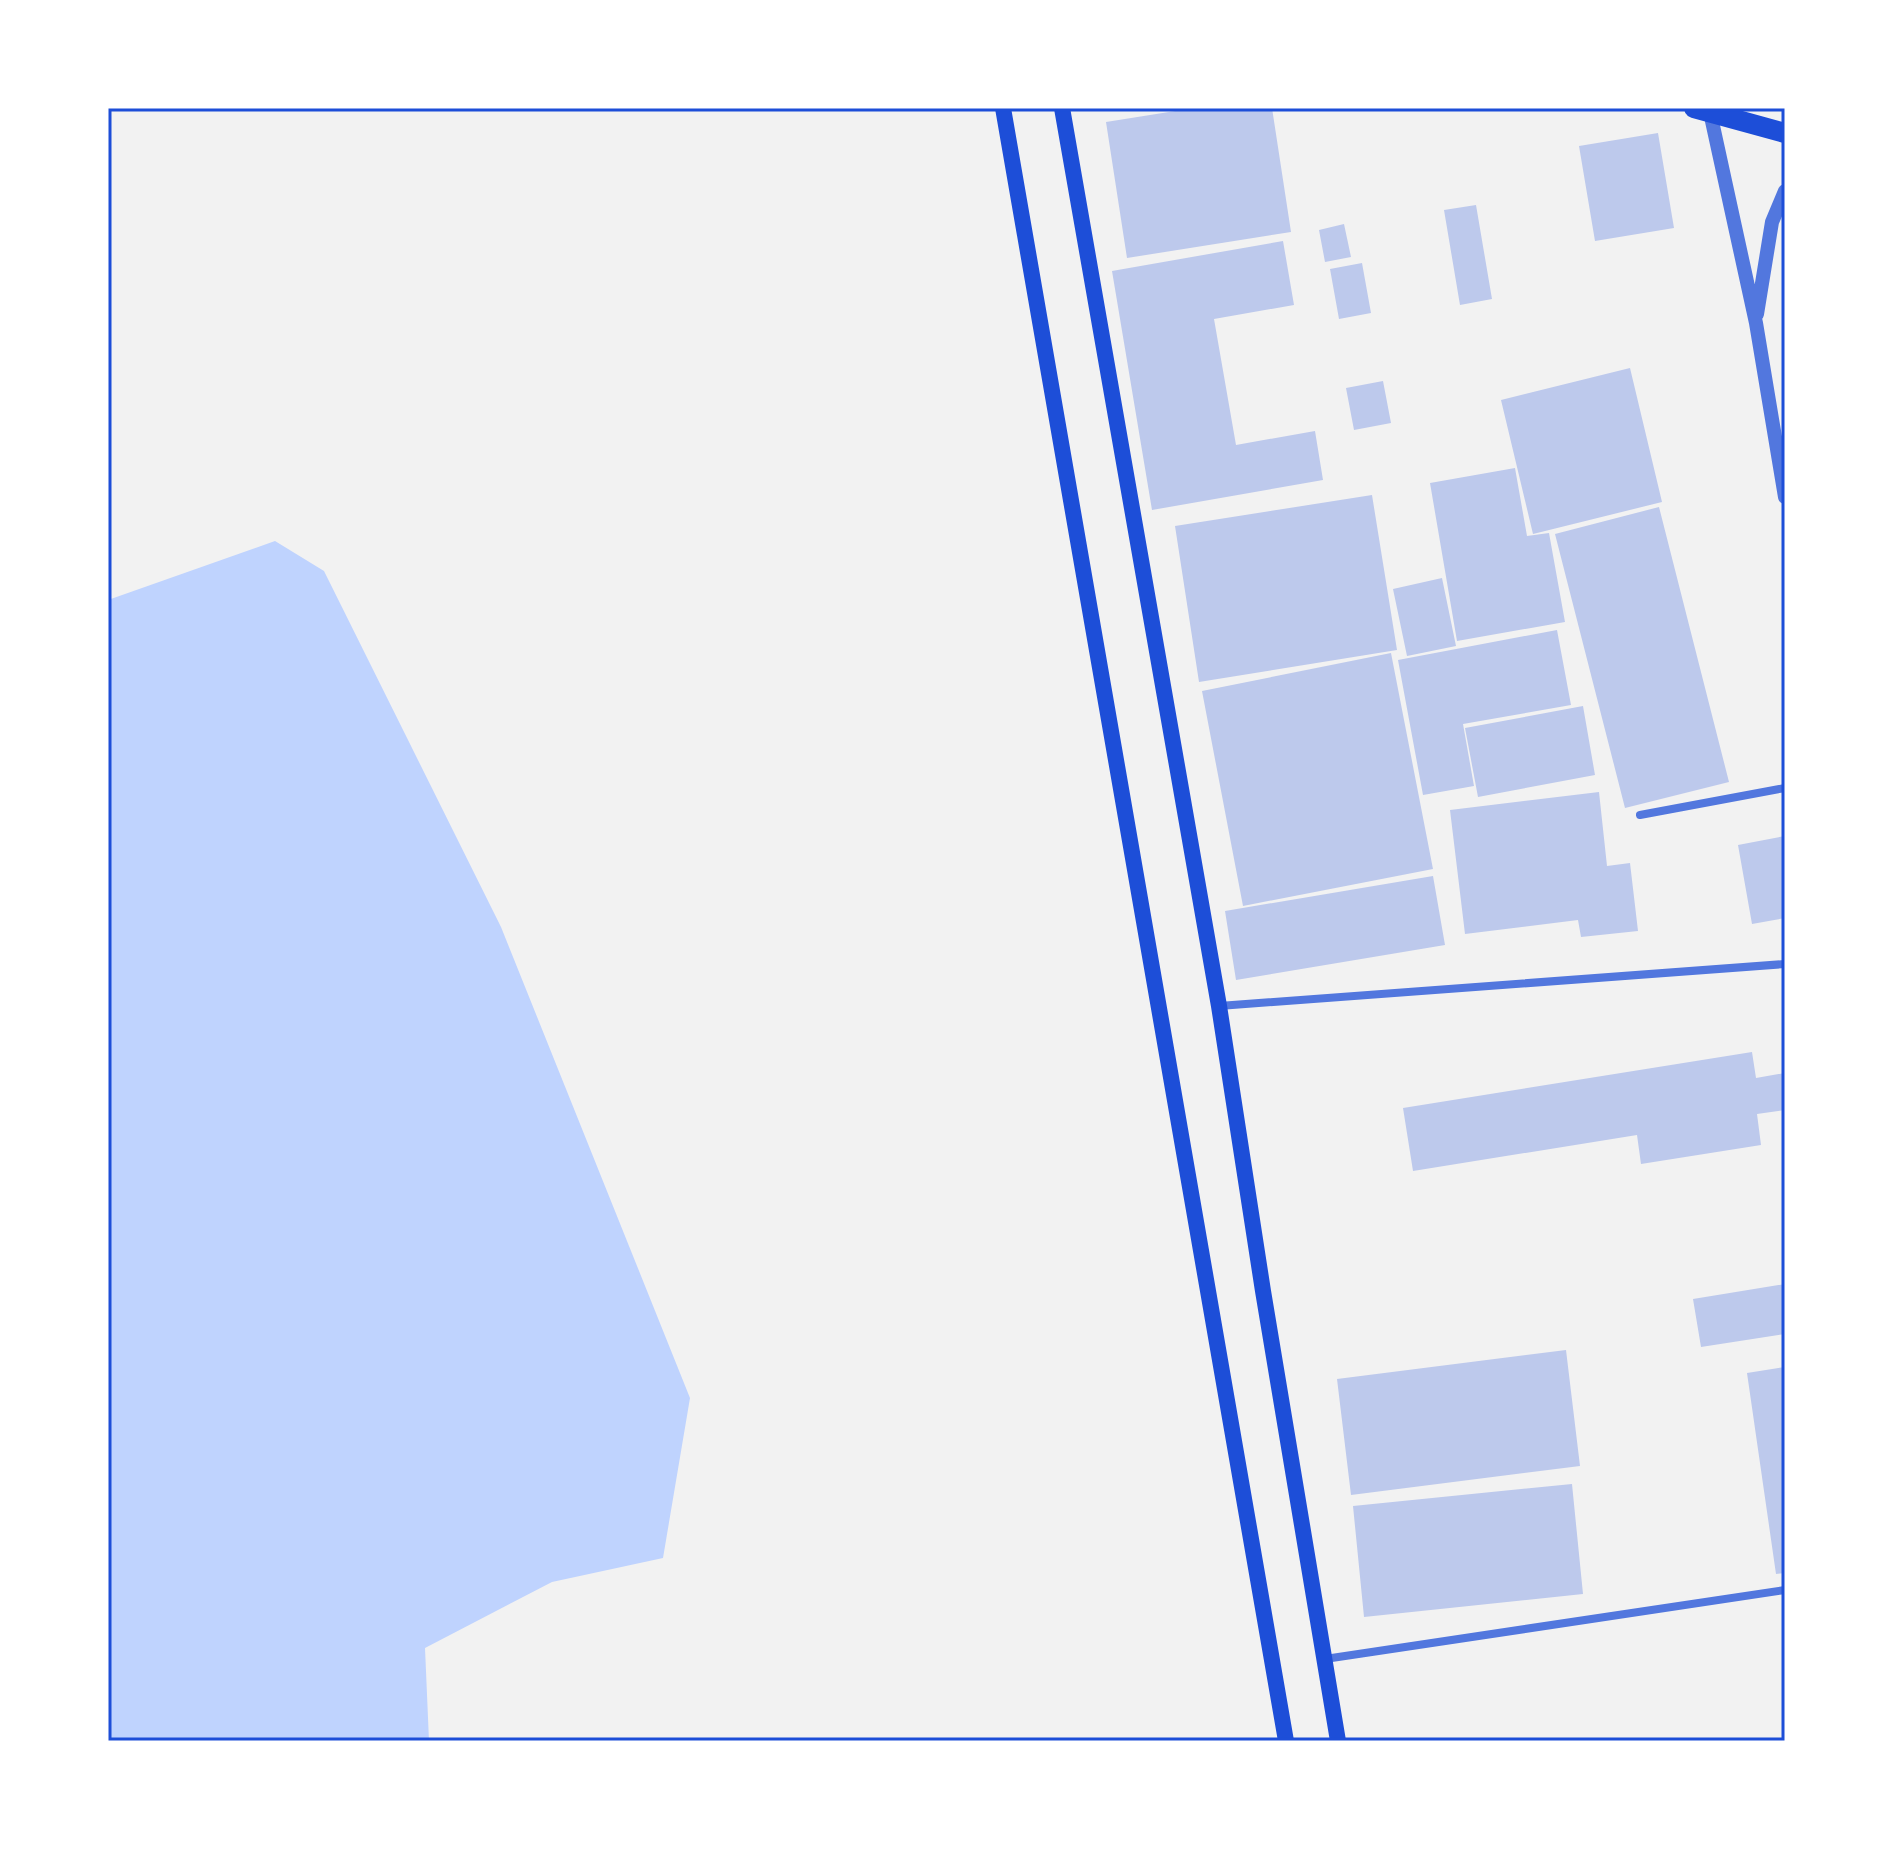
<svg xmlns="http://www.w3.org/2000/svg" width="1893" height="1849" font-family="Lato,sans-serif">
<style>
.water{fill:#bfd3fe}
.building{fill:#bdc9ec}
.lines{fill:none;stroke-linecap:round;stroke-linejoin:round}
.minor{stroke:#5277de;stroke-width:8}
.tertiary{stroke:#5277de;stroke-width:14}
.secondary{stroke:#1d4ed8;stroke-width:16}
.primary{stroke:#1d4ed8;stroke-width:20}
.neatline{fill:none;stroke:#1d4ed8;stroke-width:3}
</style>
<rect width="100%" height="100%" fill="#f2f2f2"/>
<path class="water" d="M275,541L324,571L501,927L690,1398L663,1558L552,1582L425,1648L429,1741H108V600Z"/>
<path class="building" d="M1194,108H1272L1291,232L1127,258L1106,122Z
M1658,133L1674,228L1595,241L1579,146Z
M1476,205L1492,299L1460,305L1444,210Z
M1344,224L1351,257L1325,262L1319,230Z
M1283,241L1294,305L1214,319L1236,445L1315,431L1323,480L1152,510L1112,271Z
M1362,263L1371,313L1339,319L1330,269Z
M1630,368L1662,502L1533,534L1501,400Z
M1383,381L1391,423L1354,430L1346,388Z
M1515,468L1527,536L1549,533L1565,622L1457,641L1430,483Z
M1372,495L1397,650L1199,682L1175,526Z
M1659,507L1729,782L1625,808L1555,534Z
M1442,578L1456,646L1407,656L1393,589Z
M1557,630L1571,705L1463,724L1474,786L1423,795L1398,660Z
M1391,653L1433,869L1243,906L1202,691Z
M1583,706L1595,775L1478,797L1465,728Z
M1599,792L1607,866L1630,863L1638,931L1581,937L1578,920L1465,934L1450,810Z
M1785,836V918L1752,924L1738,845Z
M1433,876L1445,945L1236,980L1225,911Z
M1752,1052L1756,1078L1785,1073V1110L1757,1114L1761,1145L1641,1164L1637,1135L1413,1171L1403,1108Z
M1785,1284V1334L1701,1347L1693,1299Z
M1566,1350L1580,1466L1351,1495L1337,1379Z
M1785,1367V1573L1776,1574L1747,1373Z
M1572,1484L1583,1594L1364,1617L1353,1506Z"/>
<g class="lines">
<path class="minor" d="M1640,815L1785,788
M1219,1006L1785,964
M1325,1659L1785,1590"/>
<path class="tertiary" d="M1710,112L1756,323L1785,497
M1757,314L1772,222L1785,191"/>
<path class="secondary" d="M1003,108L1286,1741
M1062,108L1219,1006L1263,1291L1338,1741"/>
<path class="primary" d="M1694,108L1785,133"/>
</g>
<rect width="1893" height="1849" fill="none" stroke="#ffffff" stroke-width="220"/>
<rect x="110" y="110" width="1673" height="1629" class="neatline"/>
</svg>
